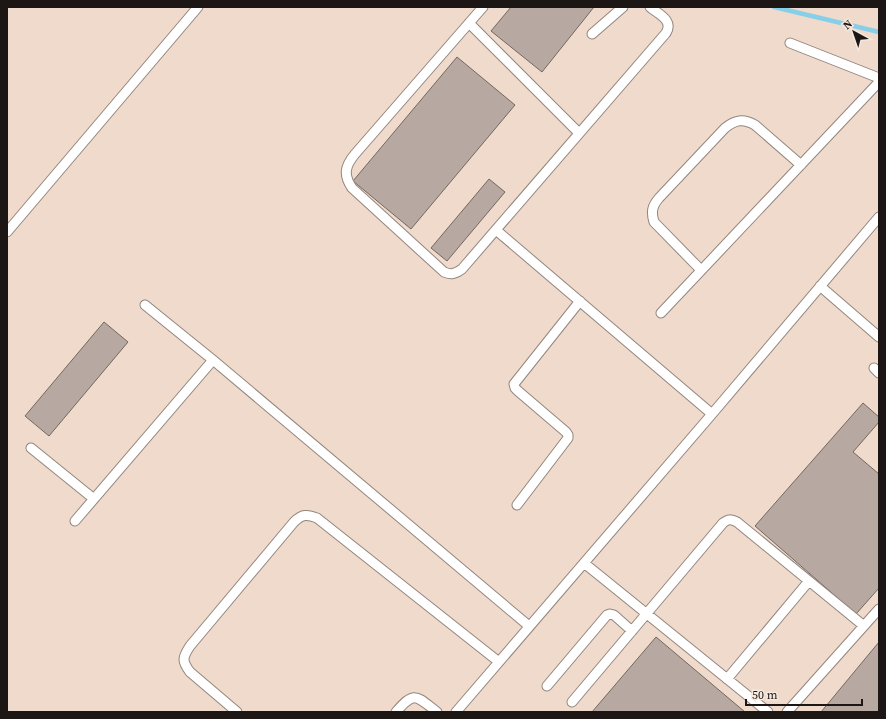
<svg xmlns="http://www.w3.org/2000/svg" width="886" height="719" font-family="'Source Serif 4',serif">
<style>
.built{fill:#efdacc}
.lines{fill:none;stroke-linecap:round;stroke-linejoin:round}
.stream{stroke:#87cee9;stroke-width:4.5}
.building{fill:#b7a9a1;stroke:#73675f}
.lane-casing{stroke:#93867e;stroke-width:11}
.lane{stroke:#fff;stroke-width:9}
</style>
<rect width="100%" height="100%" fill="#f6e8de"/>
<path class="built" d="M7,7H879V712H7Z"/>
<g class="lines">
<path class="stream" d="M774,7L879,32"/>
</g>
<path class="building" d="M511,7H594L542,72L491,31Z
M457,57L515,105L411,229L353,181Z
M489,179L505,192L447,261L431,248Z
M104,322L128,342L49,436L25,416Z
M863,403L879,417V422L853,452L879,474V588L856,614L755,526Z
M656,637L745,712H592Z
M879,642V712H821Z"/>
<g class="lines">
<g class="lane-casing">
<path id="lane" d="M483,7L355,154C345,166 343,175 352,188L444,272C451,275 455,274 462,269L666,33C674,20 658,14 650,7
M469,23L579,133
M592,34L623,7
M790,43L879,78
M496,230L712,414
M7,232L198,7
M701,270L654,222C651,212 652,206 659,198L725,128C735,120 743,118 755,125L801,165
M820,286L879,337
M145,305L213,360L529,626
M661,313L879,82
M874,368L879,373
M31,448L94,499
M517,505L568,438V435L566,432L518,391L515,388L514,384L580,301
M75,521L213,360
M584,563L768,712
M727,679L809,581
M547,686L607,615L610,614L614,615L632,631
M572,702L723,523C728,519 731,519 737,522L864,626
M237,712L190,672C182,661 182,658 190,646L294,522C302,514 307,514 317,518L499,662
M396,712C415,690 416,696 437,712
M456,712L712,414L879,217
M787,712L879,609"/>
</g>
<use href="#lane" class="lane"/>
</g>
<rect width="886" height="719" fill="none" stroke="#1c1714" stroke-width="16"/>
<g transform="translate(854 32) rotate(320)" stroke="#f6e8de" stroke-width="3" paint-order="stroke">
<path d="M0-3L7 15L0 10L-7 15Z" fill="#1c1714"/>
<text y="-6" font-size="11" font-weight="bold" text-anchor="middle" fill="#1c1714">N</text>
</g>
<path d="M746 699v6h116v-6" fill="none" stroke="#1c1714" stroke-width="2"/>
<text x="752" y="699" font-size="12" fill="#1c1714" stroke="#f6e8de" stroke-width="3" paint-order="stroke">50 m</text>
</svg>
